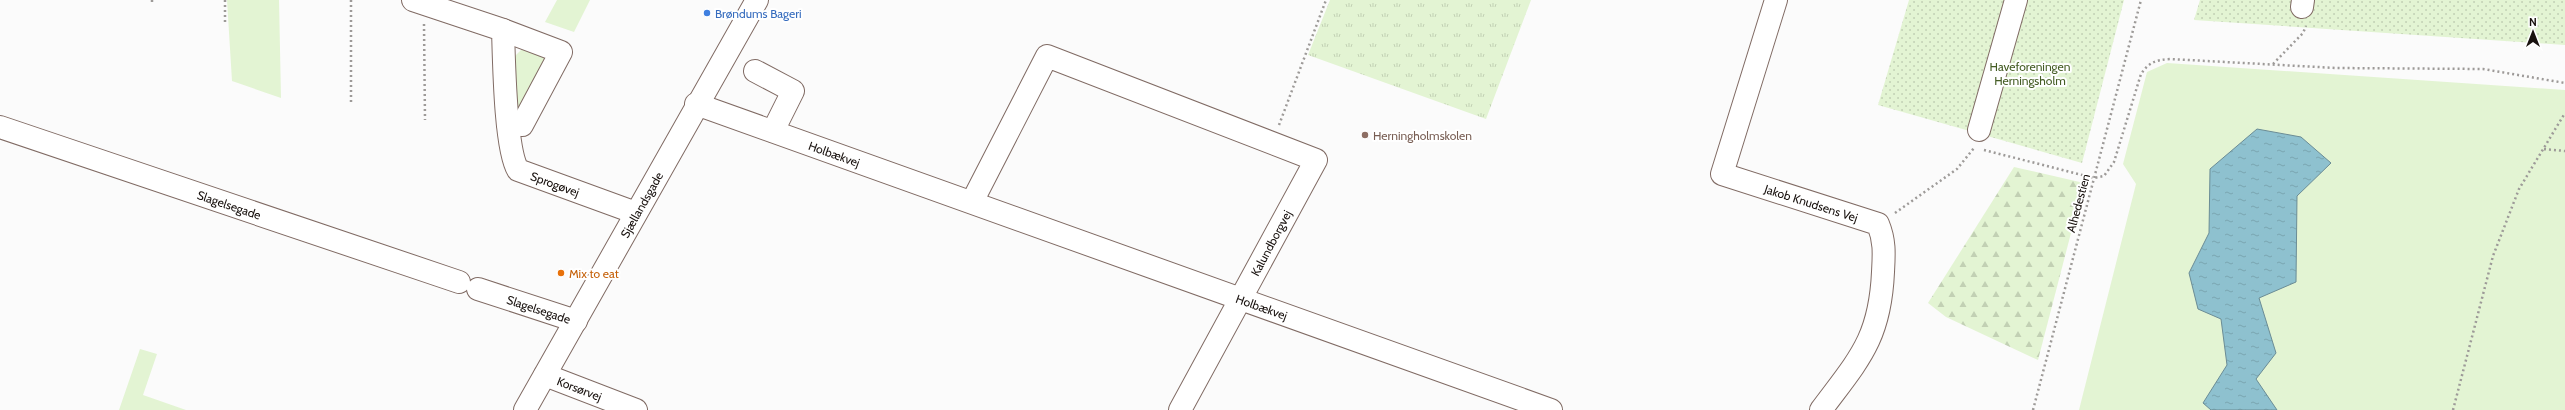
<svg xmlns="http://www.w3.org/2000/svg" width="2565" height="410" font-family="Cabin,sans-serif">
<style>
.grass{fill:#e3f4d3}
.forest{fill:url(#forest-firs)}
.park{fill:url(#park-tufts)}
.garden{fill:url(#garden-dots)}
.water{fill:url(#water-ripples);stroke:#6b8c95}
.lines{fill:none;stroke-linecap:round;stroke-linejoin:round}
.minor-casing{stroke:#806b64;stroke-width:24}
.path{stroke:#9d9a98;stroke-width:2.5;stroke-dasharray:2 3;stroke-linecap:butt}
.minor{stroke:#fff;stroke-width:22}
.shop-dot{fill:#3f7fe0;stroke:#fff;stroke-width:1.5}
.education-dot{fill:#8d6e63;stroke:#fff;stroke-width:1.5}
.food-dot{fill:#e8710a;stroke:#fff;stroke-width:1.5}
.labels{text-anchor:middle;dominant-baseline:central;stroke-width:4;stroke-linejoin:round;paint-order:stroke}
.shop-label{font-size:12px;fill:#366cbe;stroke:#fff;text-anchor:start}
.park-label{font-size:12px;fill:#455d25;stroke:#fff}
.education-label{font-size:12px;fill:#785e54;stroke:#fff;text-anchor:start}
.street-label{font-size:12px;fill:#18110e;stroke:#fff}
.food-label{font-size:12px;fill:#c56008;stroke:#fff;text-anchor:start}
</style>
<defs>
<pattern id="forest-firs" width="22" height="20" patternUnits="userSpaceOnUse"><rect width="22" height="20" fill="#e3f4d3"/><path d="M5 1l3.5 6h-7zM16 11l3.5 6h-7z" fill="#c2d0b4"/></pattern>
<pattern id="park-tufts" width="24" height="20" patternUnits="userSpaceOnUse"><rect width="24" height="20" fill="#e3f4d3"/><path d="M3 7l-1-3M5 7V3M7 7l1-3M15 17l-1-3M17 17v-4M19 17l1-3" fill="none" stroke="#c2d0b4"/></pattern>
<pattern id="garden-dots" width="8" height="8" patternUnits="userSpaceOnUse"><rect width="8" height="8" fill="#e3f4d3"/><path d="M2 2h.1M6 6h.1" fill="none" stroke="#c2d0b4" stroke-width="1.8" stroke-linecap="round"/></pattern>
<pattern id="water-ripples" width="26" height="14" patternUnits="userSpaceOnUse"><rect width="26" height="14" fill="#8ec1cf"/><path d="M2 4q2-2 4 0t4 0M15 11q2-2 4 0t4 0" fill="none" stroke="#7aa5b1"/></pattern>
</defs>
<rect width="100%" height="100%" fill="#fbfbfb"/>
<path class="grass" d="M227,0H279L281,98L232,81Z
M557,0H590L574,32L545,22Z
M527,44L549,56L520,108L517,109L511,60Z
M2167,63L2565,90V410H2079L2136,184L2123,164L2147,72Z
M140,349L157,354L143,395L186,410H119Z"/>
<path class="forest" d="M2014,167L2084,183L2038,360L1946,317L1928,303Z"/>
<path class="park" d="M1330,0H1531L1486,119L1308,55Z"/>
<path class="garden" d="M1909,0H2124L2082,163L1878,105Z
M2200,0H2565V45L2194,20Z"/>
<path class="water" d="M2257,129L2301,137L2331,163L2297,196L2296,282L2259,298L2276,353L2256,379L2277,410H2211L2203,403L2227,365L2221,319L2198,309L2189,273L2209,233L2210,169Z"/>
<g class="lines">
<g class="minor-casing">
<g id="minor">
<path id="s1" d="M413,0L503,30C504,59 505,149 518,170L636,213"/>
<path id="s2" d="M1776,0L1722,174L1878,224C1885,241 1884,254 1883,272C1880,339 1859,359 1821,410"/>
<path d="M2302,7L2303,0"/>
<path d="M503,30L561,52L522,125L508,124"/>
<path d="M755,71L793,91L773,131"/>
<path id="s3" d="M696,104L1551,410"/>
<path id="s4" d="M0,127L459,282"/>
<path d="M1979,130L2016,0"/>
<path d="M972,202L1047,56L1316,160L1180,410"/>
<path id="s5" d="M478,289L576,321"/>
<path id="s6" d="M545,375L636,410"/>
<path id="s7" d="M525,410L757,0"/>
</g>
</g>
<path class="path" d="M152,0V3
M225,0V25
M351,0V103
M424,24L425,120
M2273,64L2303,33L2306,26
M1279,125L1326,0
M2544,149L2565,151
M1984,150L2094,178L2104,176L2114,162L2141,74C2149,62 2156,60 2170,59L2336,68L2483,69L2565,83
M1895,213L1957,169L1974,148
M2033,410L2141,0
M2453,410L2493,256L2519,189L2565,113"/>
<use href="#minor" class="minor"/>
</g>
<circle class="shop-dot" cx="707" cy="13" r="4"/>
<circle class="education-dot" cx="1365" cy="135" r="4"/>
<circle class="food-dot" cx="561" cy="273" r="4"/>
<g class="labels">
<g class="shop-label">
<text x="715" y="13">Brøndums Bageri</text>
</g>
<g class="park-label">
<text x="2030" y="66">Haveforeningen<tspan x="2030" dy="14">Herningsholm</tspan></text>
</g>
<g class="education-label">
<text x="1373" y="135">Herningholmskolen</text>
</g>
<g class="street-label">
<text stroke="none"><textPath href="#s3" startOffset="147">Holbækvej</textPath></text>
<text stroke="none"><textPath href="#s1" startOffset="276">Sprogøvej</textPath></text>
<text stroke="none"><textPath href="#s2" startOffset="276">Jakob Knudsens Vej</textPath></text>
<text transform="translate(2078 203) rotate(-75)">Alhedestien</text>
<text stroke="none"><textPath href="#s4" startOffset="242">Slagelsegade</textPath></text>
<text stroke="none"><textPath href="#s7" startOffset="236">Sjællandsgade</textPath></text>
<text transform="translate(1271 243) rotate(-62)">Kalundborgvej</text>
<text stroke="none"><textPath href="#s3" startOffset="601">Holbækvej</textPath></text>
<text stroke="none"><textPath href="#s5" startOffset="64">Slagelsegade</textPath></text>
<text stroke="none"><textPath href="#s6" startOffset="37">Korsørvej</textPath></text>
</g>
<g class="food-label">
<text x="569" y="273">Mix to eat</text>
</g>
</g>
<g transform="translate(2533 32)" stroke="#ffffff" stroke-width="3" paint-order="stroke">
<path d="M0-3L7 15L0 10L-7 15Z" fill="#18110e"/>
<text y="-6" font-size="11" font-weight="bold" text-anchor="middle" fill="#18110e">N</text>
</g>
</svg>
